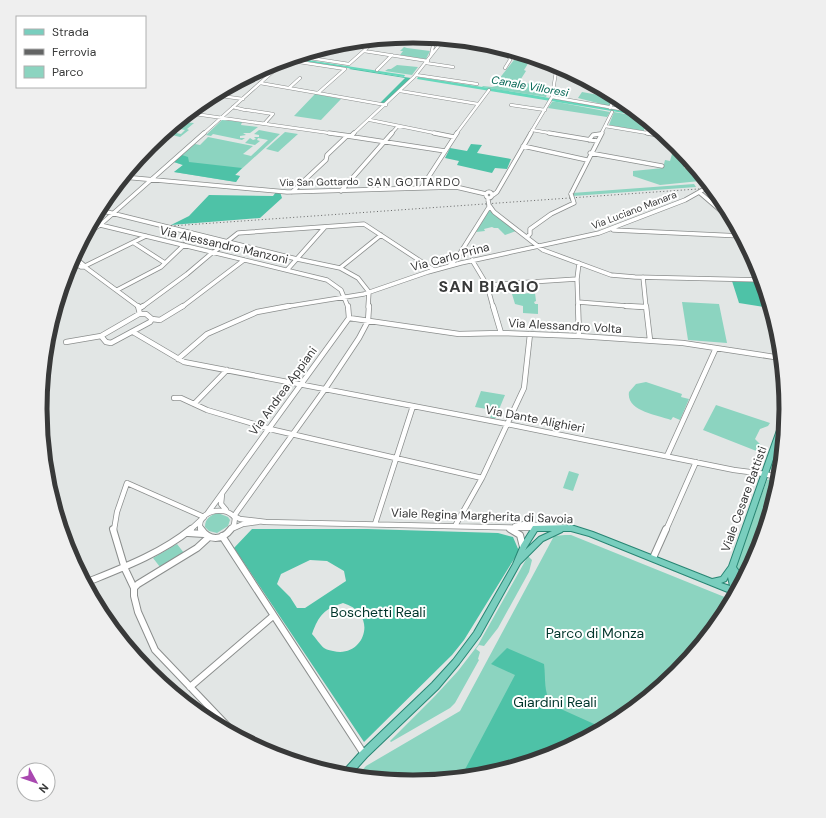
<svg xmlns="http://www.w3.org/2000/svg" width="826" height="818" font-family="'DM Sans',sans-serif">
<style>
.green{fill:#8cd4c0}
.forest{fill:#4ec2a7;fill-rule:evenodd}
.water{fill:#66d8bc}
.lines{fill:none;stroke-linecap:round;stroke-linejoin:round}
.stream{stroke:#66d8bc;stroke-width:1}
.minor-far3-casing{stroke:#8b8e8d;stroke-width:3.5}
.minor-far2-casing{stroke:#8b8e8d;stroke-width:5}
.minor-far1-casing{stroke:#8b8e8d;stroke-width:6}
.minor-casing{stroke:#8b8e8d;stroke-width:8}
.major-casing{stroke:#288573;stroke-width:2}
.minor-far3{stroke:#fff;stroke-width:2.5}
.minor-far2{stroke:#fff;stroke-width:3.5}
.minor-far1{stroke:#fff;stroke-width:4.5}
.minor{stroke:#fff;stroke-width:6}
.major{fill:#79cebe;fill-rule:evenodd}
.rail{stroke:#636464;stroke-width:1;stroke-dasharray:1 2.5;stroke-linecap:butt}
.minor-bridge-casing{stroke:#8b8e8d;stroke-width:5;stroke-linecap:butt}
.minor-bridge{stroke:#fff;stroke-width:3.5}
.labels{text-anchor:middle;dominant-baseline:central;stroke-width:4;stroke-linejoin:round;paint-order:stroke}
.far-street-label{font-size:10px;fill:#383939;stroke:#fff}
.far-water-label{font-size:11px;font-style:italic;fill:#026654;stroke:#fff}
.far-neighbourhood-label{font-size:11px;letter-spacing:1px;fill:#383939;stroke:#fff}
.street-label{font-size:12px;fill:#383939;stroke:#fff}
.near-park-label{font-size:14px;fill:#00352b;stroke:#fff}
.district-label{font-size:16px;font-weight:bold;letter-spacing:1px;fill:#383939;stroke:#fff}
.rim{fill:none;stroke:#383939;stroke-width:5}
</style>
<rect width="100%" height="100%" fill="#e2e6e5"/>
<path class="green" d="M404,47L407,48L430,51L426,59L400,55L403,51H400Z
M514,60L529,62L524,70L526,71L519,82L551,87L550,95H547L546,97L482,87L483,86L492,87L497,86L498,84H495Z
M397,65L418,67L412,75L385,71L388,69H391Z
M582,92L610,97L609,102L611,103L609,106L578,98Z
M315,94L341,99L321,120L294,116Z
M552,102H557L610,112L607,117L548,108Z
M614,112L643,117L659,130L644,129V131L609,125Z
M222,120L242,122L241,125L258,127L250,133H243L246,135L240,136V138H245L242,140L213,134L211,136L206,135Z
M182,122L194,123L187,129L189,130L180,137L164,133L169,129L174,130L172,132L181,134L185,130L175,128Z
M259,130L280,134L235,175L240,176L236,182L174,172L183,165L174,162L195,144L200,145L208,137L253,146L243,154L251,156L268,140L258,138L257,140L260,141L255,145L245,143L250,138L253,140L256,139L254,137H259V135L254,134Z
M285,132L298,134L278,152L266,149Z
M672,154L685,156L684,168L697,170L704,179H699L700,181L660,185L633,176V171L663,168L665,160L670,161Z
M694,184L696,187L573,196L572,193Z
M489,210L516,231L505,235L498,228H494L492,227L484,229L485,231L476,232Z
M535,293L536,301L534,302L535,304H538V314L523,313V306L515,304L512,294Z
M682,302L719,304L727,343L688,340Z
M646,382L682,394L681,397L689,399L680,420L673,417L671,420C657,415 626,411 629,392L636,384Z
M481,391L505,395L495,419L490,418L493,410L475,407Z
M716,405L770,423L768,426L760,429L755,439L761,445L759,452L703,430Z
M784,430L780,473C776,473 771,472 770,468Z
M569,471L579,474L573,491L563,488Z
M771,479L778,483L775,495L751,563L746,574L739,572L736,566L767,480Z
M218,513L228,517L230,520L228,526L217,533L209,531L205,527C205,518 211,515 218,513Z
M565,535H571L732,600L723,616L677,673L620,719L556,754L486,775L413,782L357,776L366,766L460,711L554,536Z
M177,544L184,553L160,567L153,558Z
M528,556L532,560L529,572L498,628L484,646L479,645L476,649L480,652L478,659L479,660L455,703L450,708L391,742L390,741L435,696L458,671L478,645Z"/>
<path class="forest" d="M351,68L404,77L411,78L384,104L380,103L405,78L349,69Z
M471,144L482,145L477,153L511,159L507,169L495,168L492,173L457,165L459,161L445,158L450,148L467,151Z
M182,155L188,157L189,162L242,168L235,175L240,176L236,182L174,172L183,165L174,162Z
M276,192H280L282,198L260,218L171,225L189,216L209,195L273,196Z
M732,281L762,282L770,308L739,303Z
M252,529H367L498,533L513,537L519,551L464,640L452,655L364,742L234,548ZM310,560L327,561L344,571L346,581L305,608H297L290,597L277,584L281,574ZM343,603C380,614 364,659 333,651C330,650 327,650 324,648C320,645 316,638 312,634C319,615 324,609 343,603Z
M507,648L544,664C546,679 543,692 552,705L603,728L556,754L486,775L461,777L515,675L491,664Z"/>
<path class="water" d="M293,58H295L405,75L404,77L291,59Z
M418,77L527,94L639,114L642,116L417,79Z"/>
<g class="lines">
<path class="stream" d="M445,45L514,55L516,59L553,63
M65,297V299"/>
<g class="minor-far3-casing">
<path id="minor-far3" d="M338,44L367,48
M364,51L428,61
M431,55L433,46L438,38
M297,56L349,64L376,40
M286,60L345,69L318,93
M426,63L453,67
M505,68L510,60L509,57L512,51
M377,70L392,55
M416,75L477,84
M260,83L386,105
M289,88L300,78
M400,91L478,104
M214,95L243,99
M552,97L637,112
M511,105L545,110
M233,107L245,110
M610,108L615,96
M247,110L273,114L264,124
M188,113L336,134
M370,120L439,134
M605,126L653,134
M532,130L555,134
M203,134L287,59
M353,134L414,77L444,39
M391,134L398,126
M456,134L489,90
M530,134L552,97L557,65
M601,134L612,112"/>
</g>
<g class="minor-far2-casing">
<path id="minor-far2" d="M329,133L351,136L354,133
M434,133L454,137
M549,133L597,141
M647,133L665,136
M589,140L593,135L600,134
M523,146L587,160
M590,153L662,166
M123,177L287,192L456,187L486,194
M422,187L457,133
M341,191L392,133
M292,192L326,160L327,155L347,136L445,151
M699,192L734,222
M486 195a3 3 0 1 1 6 0a3 3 0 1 1-6 0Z
M571,194L602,133
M493,195L497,192L531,133
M489,205L494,212L543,250L611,275L635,277L762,280
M718,208L725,206
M99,210L297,259L340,268L358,278L369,292
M92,223L327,280L341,290L348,307
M613,230L741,236
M86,234L100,225L204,133
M527,237L530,234V229L551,214L574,203L573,200
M134,243L165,263
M214,252L238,233L364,224L434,270
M74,257L85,266
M472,260L487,285L493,307
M71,261L81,267H85L139,307
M450,265L457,258L489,207
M85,266L146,236
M340,268L381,235
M287,270L325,227
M643,277L646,307
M487,285L577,279
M117,290L161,267L184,245
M578,302L640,307
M142,307L187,274L213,252
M182,307L244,260
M284,307L364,294L428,272L461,263L599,233L685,200L701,191
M368,307L369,292
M578,307L577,279L579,263"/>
</g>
<g class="minor-far1-casing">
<path id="minor-far1" d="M138,306L140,314
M493,306L501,333
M578,306L579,336
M626,306L646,307
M646,306L650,340
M140,308L143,306
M349,318L459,334L501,333L579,336L683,343L781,358
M152,319L160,320L183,306
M133,332L184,362L507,424L734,470L765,474L779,478
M101,336L106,342L111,343L150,322L152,319
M101,336L139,314H146L152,319
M66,342L101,336
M178,359L207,334L257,312L289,306
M174,398H181L207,410L274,430L482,478
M194,404L227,370
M667,456L716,348
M222,494L221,504L226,510
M207,514L349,318L348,306
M234,516L240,519L266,522L535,528
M234,516L323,392L359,338L368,321L369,306
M375,524L413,406
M455,526L482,478L524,388L530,334
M515,526L524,524L565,527
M234,528L243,524L258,522
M510,529L512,530
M114,530L117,512L127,483L204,517
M190,530L203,518
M201,530C194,513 224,503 235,518L234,525L230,530
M666,530L696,462"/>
</g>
<g class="minor-casing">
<path id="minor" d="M113,529L125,569L134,588V596L138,612L155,650L237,736
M201,529C209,541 222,541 231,529
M510,529L520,535L523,547
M188,533L204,534
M222,536L364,754
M653,558L666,529
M85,583C122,568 160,554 191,529
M134,588L138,584L197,548L209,537
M190,687L273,616"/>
</g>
<g class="major-casing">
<path id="major" d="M786,414L784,427L736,567L739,571L746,574L743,579L736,576L737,589L735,595L589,536L571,531H563L562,532L543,541L520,564L480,636L459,664L438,689L367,757L350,776L341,775L342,772L361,751L432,683L453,660L474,632L513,564L521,545L533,526L571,525L593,532L712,579L721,577L729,566L782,416L783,415ZM537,531H552L539,537L525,550ZM728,577L730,586L721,583L726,581Z"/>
</g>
<use href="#minor-far3" class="minor-far3"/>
<use href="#minor-far2" class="minor-far2"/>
<use href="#minor-far1" class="minor-far1"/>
<use href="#minor" class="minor"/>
<use href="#major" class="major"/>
<path class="rail" d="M171,226L712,188"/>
<g class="minor-bridge-casing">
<path id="minor-bridge" d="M701,191L710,186
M571,194L573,200
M488,200L489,205"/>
</g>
<use href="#minor-bridge" class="minor-bridge"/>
</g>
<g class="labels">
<g class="far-street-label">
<text transform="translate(319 182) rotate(-1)">Via San Gottardo</text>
<text transform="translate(634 210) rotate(-21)">Via Luciano Manara</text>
</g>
<g class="far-water-label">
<text transform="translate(530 86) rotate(10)">Canale Villoresi</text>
</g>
<g class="far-neighbourhood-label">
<text x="414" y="182">SAN GOTTARDO</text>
</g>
<g class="street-label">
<text transform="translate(224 245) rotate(13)">Via Alessandro Manzoni</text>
<text transform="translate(450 257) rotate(-15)">Via Carlo Prina</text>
<text transform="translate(565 326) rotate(3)">Via Alessandro Volta</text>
<text transform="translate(283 391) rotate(-54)">Via Andrea Appiani</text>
<text transform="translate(535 419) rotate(11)">Via Dante Alighieri</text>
<text transform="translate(744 499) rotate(-70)">Viale Cesare Battisti</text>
<text transform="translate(482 516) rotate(2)">Viale Regina Margherita di Savoia</text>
</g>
<g class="near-park-label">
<text x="378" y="612">Boschetti Reali</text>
<text x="595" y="633">Parco di Monza</text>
<text x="555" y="702">Giardini Reali</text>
</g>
<g class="district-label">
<text x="489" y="286">SAN BIAGIO</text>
</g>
</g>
<path d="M0 0H826V818H0ZM47 409a366 366 0 1 1 732 0a366 366 0 1 1-732 0Z" fill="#efefef" fill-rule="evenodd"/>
<path class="rim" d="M47 409a366 366 0 1 1 732 0a366 366 0 1 1-732 0Z"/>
<rect x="16" y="16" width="130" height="72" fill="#ffffff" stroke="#afb0b0"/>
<rect x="24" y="29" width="20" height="6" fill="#79cebe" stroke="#afb0b0"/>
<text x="52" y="36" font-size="12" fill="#383939">Strada</text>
<rect x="24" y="49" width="20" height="6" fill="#636464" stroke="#afb0b0"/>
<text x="52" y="56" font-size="12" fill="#383939">Ferrovia</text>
<rect x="24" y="66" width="20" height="12" fill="#8cd4c0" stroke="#afb0b0"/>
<text x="52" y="76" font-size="12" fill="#383939">Parco</text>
<g transform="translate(36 782) rotate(130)"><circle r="19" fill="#ffffff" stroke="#afb0b0"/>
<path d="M0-3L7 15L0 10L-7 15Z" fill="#a948b0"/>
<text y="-6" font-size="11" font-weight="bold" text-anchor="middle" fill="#383939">N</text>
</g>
</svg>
